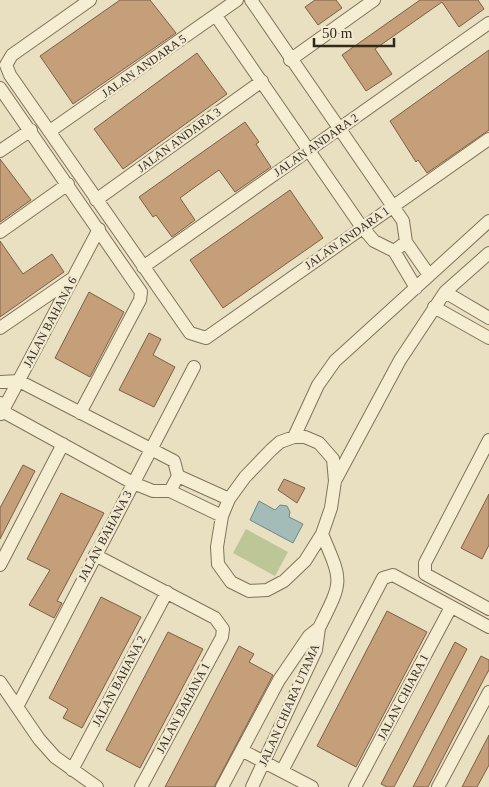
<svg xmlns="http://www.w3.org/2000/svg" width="489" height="787" font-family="Georgia,serif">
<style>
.green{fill:#bcc696}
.water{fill:#a3bcb7;stroke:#6c8984}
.building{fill:#c49f7a;stroke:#7e5f43}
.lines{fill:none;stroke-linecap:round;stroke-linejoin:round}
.minor-casing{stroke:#81725a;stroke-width:14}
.minor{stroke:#f5eed3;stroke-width:12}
.labels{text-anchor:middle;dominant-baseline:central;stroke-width:4.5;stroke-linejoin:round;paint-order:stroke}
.street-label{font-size:12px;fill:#32291d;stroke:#f1ead0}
</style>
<rect width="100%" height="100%" fill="#e9e0c1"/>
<path class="green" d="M246,529L288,552L275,576L233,553Z"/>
<path class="water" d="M259,501L275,510L280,505L287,506L290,512L289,517L303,524L293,543L250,520Z"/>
<path class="building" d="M120,0H150L176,33L73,104L40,56Z
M315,0H336L342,8L318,25L305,7Z
M420,0H478L484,9L459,27L442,2L375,49L392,74L366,91L342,55Z
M489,50V130L427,173L418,160L416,162L390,121Z
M197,53L227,94L123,169L94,129Z
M245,122L259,142L256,144L271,167L235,192L219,170L195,187L180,198L195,220L172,237L156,215L153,217L139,197Z
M0,159L31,200L0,222Z
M290,190L323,238L223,308L190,260Z
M0,241L23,274L52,254L64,272L0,317Z
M89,292L124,312L90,377L55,358Z
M149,333L161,339L153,355L175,367L154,407L119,390Z
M23,465L35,471L0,539V508Z
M284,479L305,488L297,503L278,490Z
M61,493L104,513L57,601L62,603L54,618L29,605L50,570L27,559Z
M489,494V545L482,559L461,548Z
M101,597L141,617L82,728L63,718L68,709L49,698Z
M387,611L427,632L356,767L317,746Z
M168,632L203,649L140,768L106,750Z
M455,642L467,649L394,787H387L381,784Z
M239,646L254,654L249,662L273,675L214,787H165Z
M481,656L489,660V670L485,677L428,787H413Z
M489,735V765L477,787H462Z"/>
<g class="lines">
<g class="minor-casing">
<path id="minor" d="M90,0L12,55L6,65L10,75L190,333L206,338L489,139
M216,16L361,226L374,241L394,251L406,242L403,221L251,0
M290,60L374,0
M0,88L141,292L140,300L80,413
M50,131L237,0
M0,151L31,130
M96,200L262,81
M0,232L68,184
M406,242L429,275
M394,251L416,288
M143,267L489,23
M445,292L489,318
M434,307L489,338
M0,328L70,280
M0,382L19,381L174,461L178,476L170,491
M0,403L2,411L133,483L153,491H170L222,516
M1,414L99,229
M294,437L318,385L335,361L489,221
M489,440L425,563V574L489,609
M178,476L229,499
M335,481L333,459L319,443L305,437H294L280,442L271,450L245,477L229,499L222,516L217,547L218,564L231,582L249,591L267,590L284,581L305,561L322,534L331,508L335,481L400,360L445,292L489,253
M95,555L215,618L223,629L222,637L141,787
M0,565L63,444
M319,628C343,580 343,583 322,534
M0,682L39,739L55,757L97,787
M17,707L194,367
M243,751L312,787
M72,770L167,592
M282,771L383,578L393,575L489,627
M222,787L279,680L309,636L319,628L316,650L252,787
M355,787L451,607
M438,787L489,692"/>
</g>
<use href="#minor" class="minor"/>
</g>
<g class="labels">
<g class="street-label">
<text transform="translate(144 66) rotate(-35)">JALAN ANDARA 5</text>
<text transform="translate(179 140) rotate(-36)">JALAN ANDARA 3</text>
<text transform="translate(316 145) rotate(-35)">JALAN ANDARA 2</text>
<text transform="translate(347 238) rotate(-35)">JALAN ANDARA 1</text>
<text transform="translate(50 322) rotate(-62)">JALAN BAHANA 6</text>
<text transform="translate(105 536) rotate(-62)">JALAN BAHANA 3</text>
<text transform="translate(119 681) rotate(-62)">JALAN BAHANA 2</text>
<text transform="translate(403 697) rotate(-62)">JALAN CHIARA 1</text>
<text transform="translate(289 705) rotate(-66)">JALAN CHIARA UTAMA</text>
<text transform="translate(183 708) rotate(-62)">JALAN BAHANA 1</text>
</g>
</g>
<path d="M314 38v8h80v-8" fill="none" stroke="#32291d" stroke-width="2.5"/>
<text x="322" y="38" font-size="15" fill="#32291d" stroke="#f1ead0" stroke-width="4" paint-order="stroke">50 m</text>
</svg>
